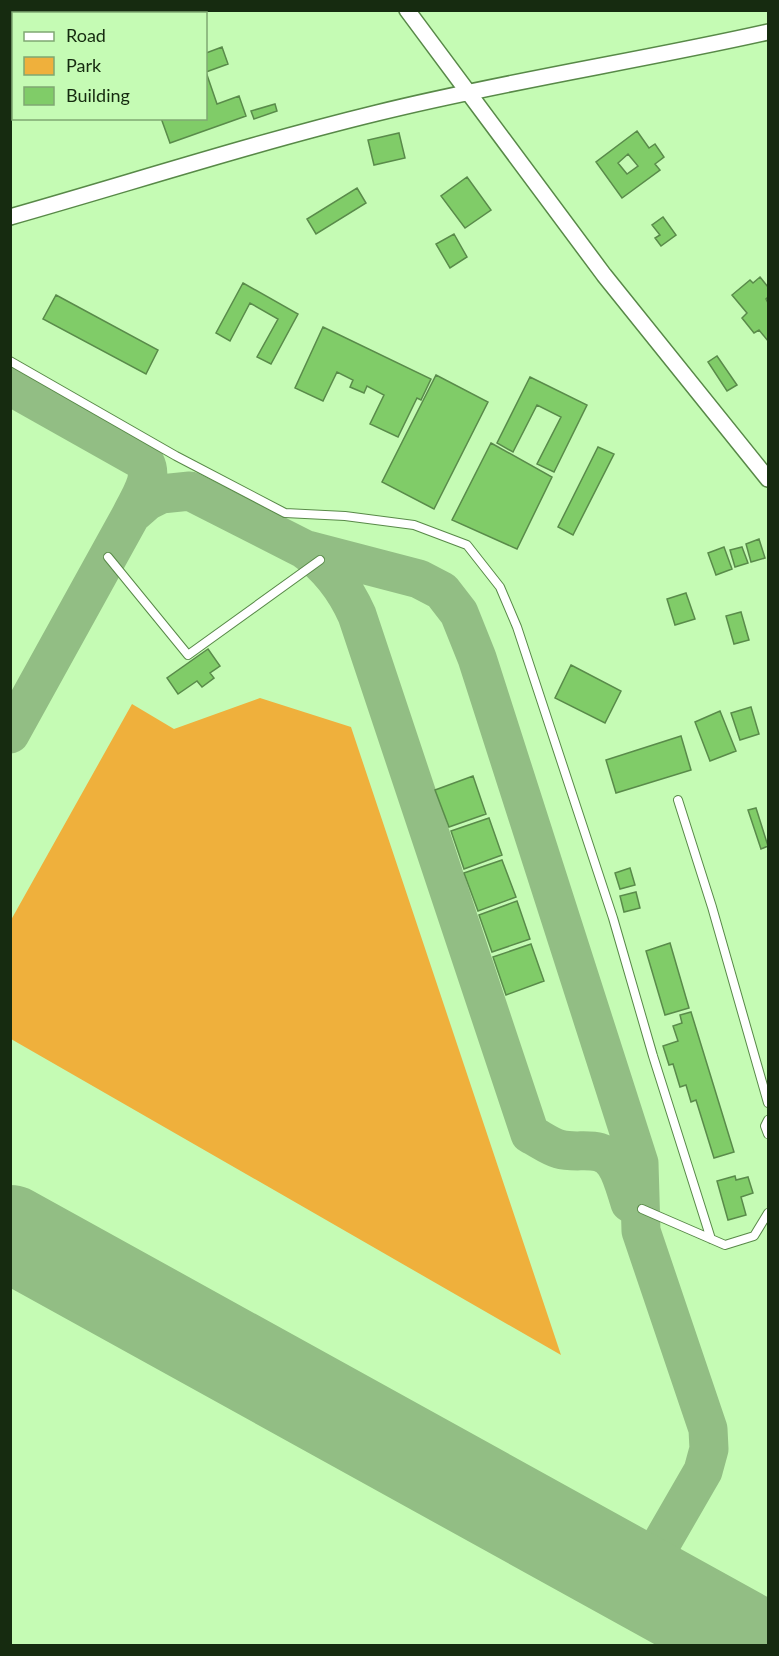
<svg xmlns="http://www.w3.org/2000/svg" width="779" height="1656" font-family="Lato,sans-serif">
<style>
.green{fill:#efb03c}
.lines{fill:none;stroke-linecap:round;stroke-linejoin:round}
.taxiway{stroke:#92be84;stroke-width:39}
.runway{stroke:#92be84;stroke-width:96}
.building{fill:#80cc68;stroke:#598b4a;stroke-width:1.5;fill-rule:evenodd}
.service-casing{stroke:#588948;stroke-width:10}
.minor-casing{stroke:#588948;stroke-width:18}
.service{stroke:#fff;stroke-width:8}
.minor{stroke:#fff;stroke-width:15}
</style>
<rect width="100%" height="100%" fill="#c5fbb4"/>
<path class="green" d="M260,698L351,727L561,1355L11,1039V920L132,704L174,729Z"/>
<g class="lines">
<path class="taxiway" d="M10,386L145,462C154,479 139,498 131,515
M304,549C328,566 345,588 357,615L530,1134C540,1139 549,1146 559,1149C579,1155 601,1143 615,1164C622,1174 626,1191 630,1203
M10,734L131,515L147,501L161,494L190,491L304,549L419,579L442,591L459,613L477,658L639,1163L641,1231L708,1429L709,1449L703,1471L639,1582"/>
<path class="runway" d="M10,1233L757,1646"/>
</g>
<path class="building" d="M133,10H152L153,14H134Z
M222,47L228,64L206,72L217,104L239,96L246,116L170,143L161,118H206V53Z
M275,104L277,111L254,119L251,111Z
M637,131L649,148L655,144L664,157L655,164L660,170L622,198L596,162ZM628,154L638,166L627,174L618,163Z
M399,133L405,158L374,165L368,140Z
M467,177L491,210L465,228L441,196Z
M357,188L366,203L316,234L307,219Z
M663,217L676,235L661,246L655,238L660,235L652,225Z
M454,234L467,257L450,268L436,244Z
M760,277L768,287V297L766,299L768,303V341L759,330L754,333L742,318L747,313L732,295L750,280L753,283Z
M243,283L298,314L271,364L257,357L278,319L250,303L230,341L216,333Z
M56,295L158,350L146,374L43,319Z
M323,327L431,379L421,400L417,398L398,437L370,424L384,395L367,386L364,393L350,387L353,380L337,372L323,401L295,388Z
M717,356L737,385L727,391L708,362Z
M436,375L488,402L434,509L382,482Z
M530,377L587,405L554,472L537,464L561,417L537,405L513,452L497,443Z
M491,443L552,477L517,549L452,520Z
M598,447L614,454L573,535L558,527Z
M759,539L765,558L751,562L746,544Z
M724,547L732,569L716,575L708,553Z
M742,547L748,563L735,567L730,550Z
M686,593L695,619L675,625L667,599Z
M741,612L749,640L734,644L726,616Z
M208,649L220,666L210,673L214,678L202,687L197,681L178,694L167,678Z
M571,665L621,691L605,723L555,698Z
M751,707L759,734L740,740L731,713Z
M720,711L736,751L710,761L695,722Z
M681,736L691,770L616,793L606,760Z
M473,776L486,814L449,827L435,790Z
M756,808L768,846L761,849L748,810Z
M489,818L502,855L464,869L451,831Z
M502,860L516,897L478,911L464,873Z
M630,868L635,885L620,889L615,873Z
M636,892L640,908L624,912L620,896Z
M517,901L530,939L492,952L479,915Z
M670,943L689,1008L665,1015L646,951Z
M531,944L544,981L506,995L493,957Z
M691,1012L734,1152L714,1158L696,1100L691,1102L686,1085L680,1087L673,1064L669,1065L663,1046L678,1041L673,1026L682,1023L680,1015Z
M735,1176L736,1180L748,1177L753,1193L741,1197L746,1215L728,1220L717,1181Z"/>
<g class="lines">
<g class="service-casing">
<path id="service" d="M10,361L176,456L285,513L345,516L414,525L467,545L500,587L517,627L613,918L653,1056L711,1239
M108,557L188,655L320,560
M678,800L712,907L768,1103
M768,1120L765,1126L768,1134
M642,1209L725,1245L754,1236L768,1213"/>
</g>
<g class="minor-casing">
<path id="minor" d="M407,10L604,275L768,479
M10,217C133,182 254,143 377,113C506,81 639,61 768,32"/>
</g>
<use href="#service" class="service"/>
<use href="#minor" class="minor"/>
</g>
<rect width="779" height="1656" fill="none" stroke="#162b10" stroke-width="24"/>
<rect x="12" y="12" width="195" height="108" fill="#c5fbb4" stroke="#7fa872" stroke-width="1.5"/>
<rect x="24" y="32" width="30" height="9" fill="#ffffff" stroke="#7fa872" stroke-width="1.5"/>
<text x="66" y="42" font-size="18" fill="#162b10">Road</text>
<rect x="24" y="57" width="30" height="18" fill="#efb03c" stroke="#7fa872" stroke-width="1.5"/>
<text x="66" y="72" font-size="18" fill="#162b10">Park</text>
<rect x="24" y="87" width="30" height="18" fill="#80cc68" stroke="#7fa872" stroke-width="1.5"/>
<text x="66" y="102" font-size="18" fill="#162b10">Building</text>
</svg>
